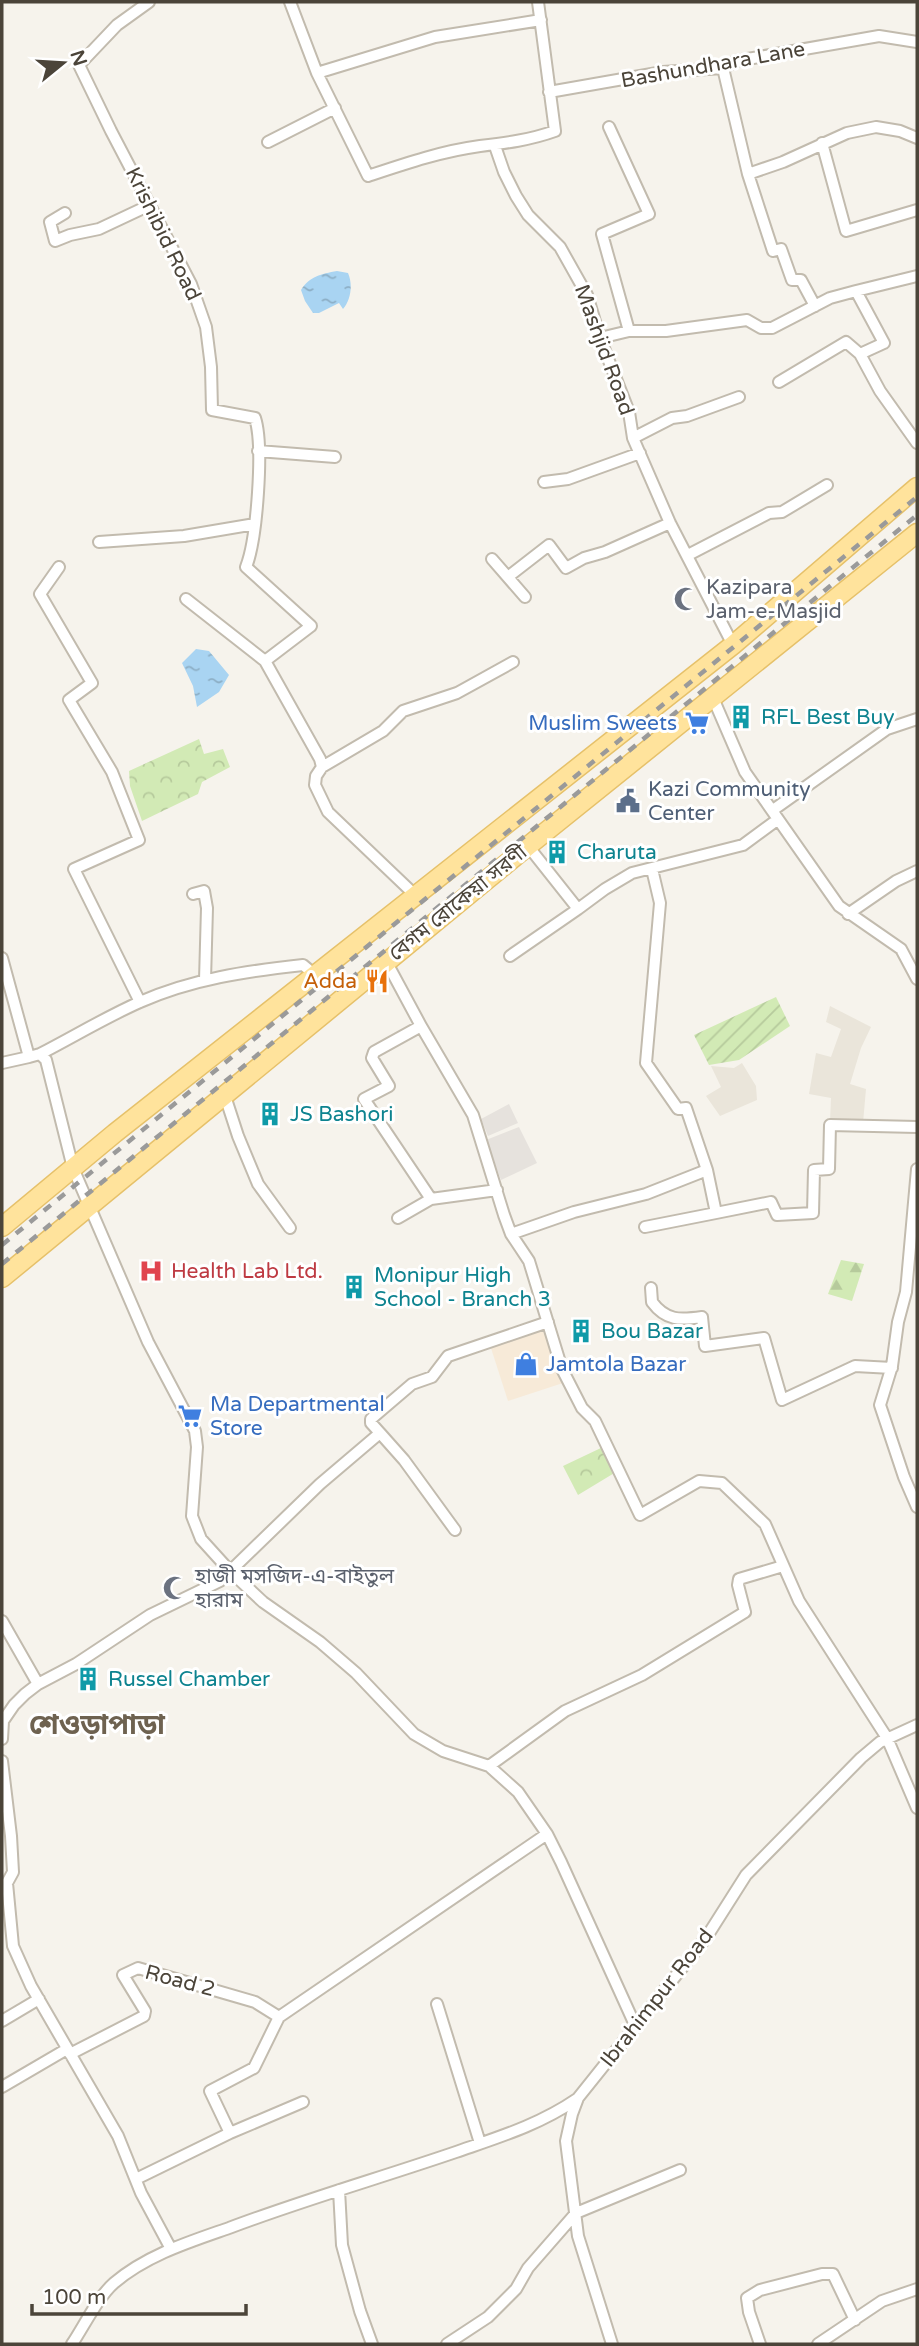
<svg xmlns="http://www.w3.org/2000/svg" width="919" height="2346" font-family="'Varela Round','Noto Sans Bengali',sans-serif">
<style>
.residential{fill:#eae5da}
.commercial{fill:#f7ead8}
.industrial{fill:#e6e2dd}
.forest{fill:url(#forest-firs)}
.park{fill:url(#park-crowns)}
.garden{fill:url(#garden-furrows)}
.water{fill:url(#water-ripples)}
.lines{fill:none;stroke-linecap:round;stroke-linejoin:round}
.street-casing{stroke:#c2bbae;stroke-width:14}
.primary-casing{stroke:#e6c16a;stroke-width:21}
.street{stroke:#fff;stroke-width:10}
.primary{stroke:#ffe39c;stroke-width:18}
.rail{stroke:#9a9a9a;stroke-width:4.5;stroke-dasharray:9 9;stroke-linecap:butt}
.labels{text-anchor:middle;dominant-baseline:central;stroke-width:6;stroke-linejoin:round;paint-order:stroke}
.street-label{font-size:21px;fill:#4b4439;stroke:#fff}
.worship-label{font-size:21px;fill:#5b616d;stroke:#fff;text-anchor:start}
.culture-label{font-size:21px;fill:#0d838f;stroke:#fff;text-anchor:start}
.shop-label{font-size:21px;fill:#366cbe;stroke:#fff;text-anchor:start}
.service-label{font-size:21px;fill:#4e5e75;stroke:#fff;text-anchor:start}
.food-label{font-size:21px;fill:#c56008;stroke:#fff;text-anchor:end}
.health-label{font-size:21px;fill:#be3a42;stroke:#fff;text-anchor:start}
.district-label{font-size:28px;font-weight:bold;fill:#6e6250;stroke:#fff}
</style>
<defs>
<pattern id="forest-firs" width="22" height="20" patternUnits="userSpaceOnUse" patternTransform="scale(1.75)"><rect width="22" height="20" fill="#d2eab5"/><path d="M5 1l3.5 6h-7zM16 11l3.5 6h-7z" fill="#b6ca9c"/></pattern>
<pattern id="park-crowns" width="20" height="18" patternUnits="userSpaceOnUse" patternTransform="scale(1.75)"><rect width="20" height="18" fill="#d2eab5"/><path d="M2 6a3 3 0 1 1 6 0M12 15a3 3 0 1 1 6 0" fill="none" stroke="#b6ca9c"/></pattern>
<pattern id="garden-furrows" width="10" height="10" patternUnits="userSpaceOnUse" patternTransform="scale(1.75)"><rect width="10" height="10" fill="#d2eab5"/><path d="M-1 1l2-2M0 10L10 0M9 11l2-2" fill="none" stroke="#b6ca9c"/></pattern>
<pattern id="water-ripples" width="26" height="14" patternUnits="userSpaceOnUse" patternTransform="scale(1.75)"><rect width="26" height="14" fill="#a9d4f2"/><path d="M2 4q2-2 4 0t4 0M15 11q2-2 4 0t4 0" fill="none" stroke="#8caec5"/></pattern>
</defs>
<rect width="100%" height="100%" fill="#f6f3ec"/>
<path class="residential" d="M830,1006L871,1027L861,1048L850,1084L866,1089L863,1123L830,1122L831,1098L809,1094L816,1053L831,1057L841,1029L826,1022Z
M742,1063L756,1086L757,1100L720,1116L706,1096L721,1087L711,1066L734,1068Z"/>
<path class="commercial" d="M545,1327L563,1383L508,1401L490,1345Z"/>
<path class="industrial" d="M509,1104L518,1123L488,1136L481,1119Z
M519,1127L537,1163L501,1180L486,1140Z"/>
<path class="forest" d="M841,1260L864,1264L852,1301L828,1294Z"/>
<path class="park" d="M199,739L204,754L223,749L230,767L202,782L198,794L142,821L130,786L129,771Z
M603,1447L616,1472L578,1495L563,1466Z"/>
<path class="garden" d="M776,997L790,1026L739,1060L709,1065L694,1035Z"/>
<path class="water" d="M337,271L348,273C353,284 351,300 343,309L339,303L319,313H313L305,301L301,290C310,276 321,274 337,271Z
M196,649L209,651L229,675L219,692L197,707L193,686L182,663Z"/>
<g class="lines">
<g class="street-casing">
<path id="street" d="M149,2L117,25L79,65L111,131L191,284L206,327L211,367L212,410L255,418C264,446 257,539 246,567L311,626L265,661L320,759L322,767L316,776L315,785L328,812L416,896
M290,2L317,73L368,176C404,164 442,151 480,146C506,143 530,140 555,131L538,2
M723,68L748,174L773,251L781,249L792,280H801L815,306
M317,73L435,37L541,20
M549,92L663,72L723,68L736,61L879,36L917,42
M609,127L649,214L602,234L629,331
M268,142L335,108
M822,143L846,231L917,210
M495,146L504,172L516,196L528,215L560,247L587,295L600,338L629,412L633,438L670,523L733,645
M748,174L783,162L847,133L876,127L900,131L917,138
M65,213L50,222L55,241L70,235L99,229L150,205
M917,276L856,291L884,343L860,354L880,391L917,443
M600,338L629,331H666L747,320L761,328H772L830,298L856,291
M779,382L846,342L860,354
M633,438L672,418L687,416L739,397
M258,451L335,457
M544,482L568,479L640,453
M99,542L184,536L255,524
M688,555L769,513L782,512L827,485
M492,559L525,597
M59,567L40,594L92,683L69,700L112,772L139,840L74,869L140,1002
M509,576L549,545L566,568L584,558L605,552L670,523
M186,599L265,661
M713,698L745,772L839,906L901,949L917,979
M322,767L383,731L403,711L457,693L513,662
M773,810L887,729L917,719
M652,869L660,903L646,1063L678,1109L686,1108L707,1170L716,1213L771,1202L777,1215L813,1213L814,1170L829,1169L830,1125L917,1127
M193,894L204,891L207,908L205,980
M578,909L605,889L632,873L743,845L777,820
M848,914L896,881L917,871
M510,956L578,909L528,846
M2,958L29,1057L40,1054L46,1060L73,1168L148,1342L195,1431L197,1447L192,1516L201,1539L230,1571L263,1602L320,1642L356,1673L414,1734L443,1751L489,1766L518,1792L547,1834L561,1862L635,2025
M386,961L421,1026L473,1115L504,1215L511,1234L529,1261L562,1369L582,1408L595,1421L640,1515L699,1481L722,1483L765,1524L799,1601L887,1738L917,1808
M421,1026L374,1052L372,1058L389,1086L364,1099L431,1199
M40,1054C73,1037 106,1017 140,1002C192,979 247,971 303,965L315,975
M2,1063L29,1057
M225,1096L238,1136L258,1184L290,1228
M917,1169L906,1292L898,1322L892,1366L880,1405L904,1477L917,1507
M398,1218L431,1199L497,1190
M645,1227L716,1213
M511,1234L574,1212L646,1194L707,1170
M651,1288L652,1302C666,1321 680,1320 702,1317L705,1346L764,1338L782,1400L855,1366L892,1368
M380,1433L404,1460L455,1530
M2,1621L38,1684
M2,1739L3,1721L14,1705L25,1694L38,1684L76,1664L150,1615L220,1581L320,1484L380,1433L371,1423V1419L412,1384L432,1377L448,1356L548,1322
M2,1761L11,1836L13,1872L7,1883L13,1946L31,1986L118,2136L141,2193L171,2249
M489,1766L565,1711L642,1675L745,1612L738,1585L739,1579L783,1566
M437,2004L480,2143
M2,2021L39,1999
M70,2054L144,2016L145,2011L123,1975L138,1968L255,2002L279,2017
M2,2087L67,2049
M230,2133L210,2091L254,2068L279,2017L547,1834
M136,2179L230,2133L303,2102
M339,2190L342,2245L360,2311L372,2344
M72,2344C84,2326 98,2297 114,2283C147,2255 189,2242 229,2228C303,2200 380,2178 456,2152C499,2137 539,2125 577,2099
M447,2344L488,2317L516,2289L528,2268L576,2213L680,2170
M612,2344L578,2236L566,2141L572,2114L578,2098L706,1938L746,1875L861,1758L880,1742L917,1725
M760,2344L749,2312L747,2298L760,2290L822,2274H833L855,2320
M818,2344L882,2301L917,2289"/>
</g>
<g class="primary-casing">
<path id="primary" d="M2,1227L115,1133L733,645L917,487
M2,1278L528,846L917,533"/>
</g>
<use href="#street" class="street"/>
<use href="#primary" class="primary"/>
<path class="rail" d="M2,1245L917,497
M2,1264L917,515"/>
</g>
<defs>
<g id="mosque-bare" transform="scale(1.89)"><path d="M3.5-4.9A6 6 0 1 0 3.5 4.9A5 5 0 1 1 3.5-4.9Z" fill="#6b7280" stroke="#fff" stroke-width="2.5" paint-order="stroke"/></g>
<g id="building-bare" transform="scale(1.89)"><path d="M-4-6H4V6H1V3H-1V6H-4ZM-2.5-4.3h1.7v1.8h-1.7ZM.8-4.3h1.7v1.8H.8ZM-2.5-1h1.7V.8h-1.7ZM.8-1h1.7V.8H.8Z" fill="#0f9aa8" stroke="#fff" stroke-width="2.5" paint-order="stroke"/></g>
<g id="supermarket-bare" transform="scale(1.89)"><path d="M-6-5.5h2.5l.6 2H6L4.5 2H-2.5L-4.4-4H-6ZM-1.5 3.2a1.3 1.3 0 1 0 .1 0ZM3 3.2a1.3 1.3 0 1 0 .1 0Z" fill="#3f7fe0" stroke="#fff" stroke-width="2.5" paint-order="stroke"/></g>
<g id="civic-bare" transform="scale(1.89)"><path d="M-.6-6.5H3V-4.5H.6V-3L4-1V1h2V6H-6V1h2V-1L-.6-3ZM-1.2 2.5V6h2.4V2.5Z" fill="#5c6f8a" stroke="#fff" stroke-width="2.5" paint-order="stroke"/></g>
<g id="restaurant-bare" transform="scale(1.89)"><path d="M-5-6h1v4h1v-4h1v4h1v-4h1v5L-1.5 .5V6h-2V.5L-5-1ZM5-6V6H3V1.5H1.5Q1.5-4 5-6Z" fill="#e8710a" stroke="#fff" stroke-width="2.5" paint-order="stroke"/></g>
<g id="hospital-bare" transform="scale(1.89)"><path d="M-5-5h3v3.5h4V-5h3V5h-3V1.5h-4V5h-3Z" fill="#e0444e" stroke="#fff" stroke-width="2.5" paint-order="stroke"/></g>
<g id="shop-bare" transform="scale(1.89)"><path d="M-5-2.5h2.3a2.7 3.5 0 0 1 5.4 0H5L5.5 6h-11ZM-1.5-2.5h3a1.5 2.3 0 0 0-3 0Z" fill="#3f7fe0" stroke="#fff" stroke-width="2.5" paint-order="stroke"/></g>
</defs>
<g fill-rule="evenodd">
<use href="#mosque-bare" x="686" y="599"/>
<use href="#building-bare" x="741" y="717"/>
<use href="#supermarket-bare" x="697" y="723"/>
<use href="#civic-bare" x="628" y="801"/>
<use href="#building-bare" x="557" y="852"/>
<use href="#restaurant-bare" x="377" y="981"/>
<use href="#building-bare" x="270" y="1114"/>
<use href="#hospital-bare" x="151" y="1271"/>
<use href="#building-bare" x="354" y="1287"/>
<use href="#building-bare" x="581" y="1331"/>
<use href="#shop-bare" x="526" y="1364"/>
<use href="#supermarket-bare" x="190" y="1416"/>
<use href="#mosque-bare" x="175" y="1588"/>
<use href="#building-bare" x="88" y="1679"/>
</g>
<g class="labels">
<g class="street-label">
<text transform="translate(713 65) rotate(-10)">Bashundhara Lane</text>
<text transform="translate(163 234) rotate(64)">Krishibid Road</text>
<text transform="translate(604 350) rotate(70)">Mashjid Road</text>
<text transform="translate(458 903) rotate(-39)">বেগম রোকেয়া সরণী</text>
<text transform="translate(180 1981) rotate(15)">Road 2</text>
<text transform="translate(657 1998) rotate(-52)">Ibrahimpur Road</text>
</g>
<g class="worship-label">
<text x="706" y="587">Kazipara<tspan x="706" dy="24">Jam-e-Masjid</tspan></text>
<text x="195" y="1576">হাজী মসজিদ-এ-বাইতুল<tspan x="195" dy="24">হারাম</tspan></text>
</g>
<g class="culture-label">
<text x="761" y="717">RFL Best Buy</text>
<text x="577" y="852">Charuta</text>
<text x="290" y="1114">JS Bashori</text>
<text x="374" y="1275">Monipur High<tspan x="374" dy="24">School - Branch 3</tspan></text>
<text x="601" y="1331">Bou Bazar</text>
<text x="108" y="1679">Russel Chamber</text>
</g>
<g class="shop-label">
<text x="677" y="723" text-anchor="end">Muslim Sweets</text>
<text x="546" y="1364">Jamtola Bazar</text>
<text x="210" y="1404">Ma Departmental<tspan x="210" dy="24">Store</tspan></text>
</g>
<g class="service-label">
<text x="648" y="789">Kazi Community<tspan x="648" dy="24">Center</tspan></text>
</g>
<g class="food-label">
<text x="357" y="981">Adda</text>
</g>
<g class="health-label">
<text x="171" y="1271">Health Lab Ltd.</text>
</g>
<g class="district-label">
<text x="97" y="1725">শেওড়াপাড়া</text>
</g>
</g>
<rect width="919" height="2346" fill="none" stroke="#4b4439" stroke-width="7"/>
<g transform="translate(63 63) rotate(72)" stroke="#ffffff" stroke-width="5" paint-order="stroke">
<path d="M0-5L12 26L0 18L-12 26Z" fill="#4b4439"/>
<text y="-10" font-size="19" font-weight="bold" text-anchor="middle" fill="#4b4439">N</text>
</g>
<path d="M32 2304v10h214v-10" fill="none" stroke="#4b4439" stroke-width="3.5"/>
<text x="42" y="2304" font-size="21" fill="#4b4439" stroke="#ffffff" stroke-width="5" paint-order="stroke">100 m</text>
</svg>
